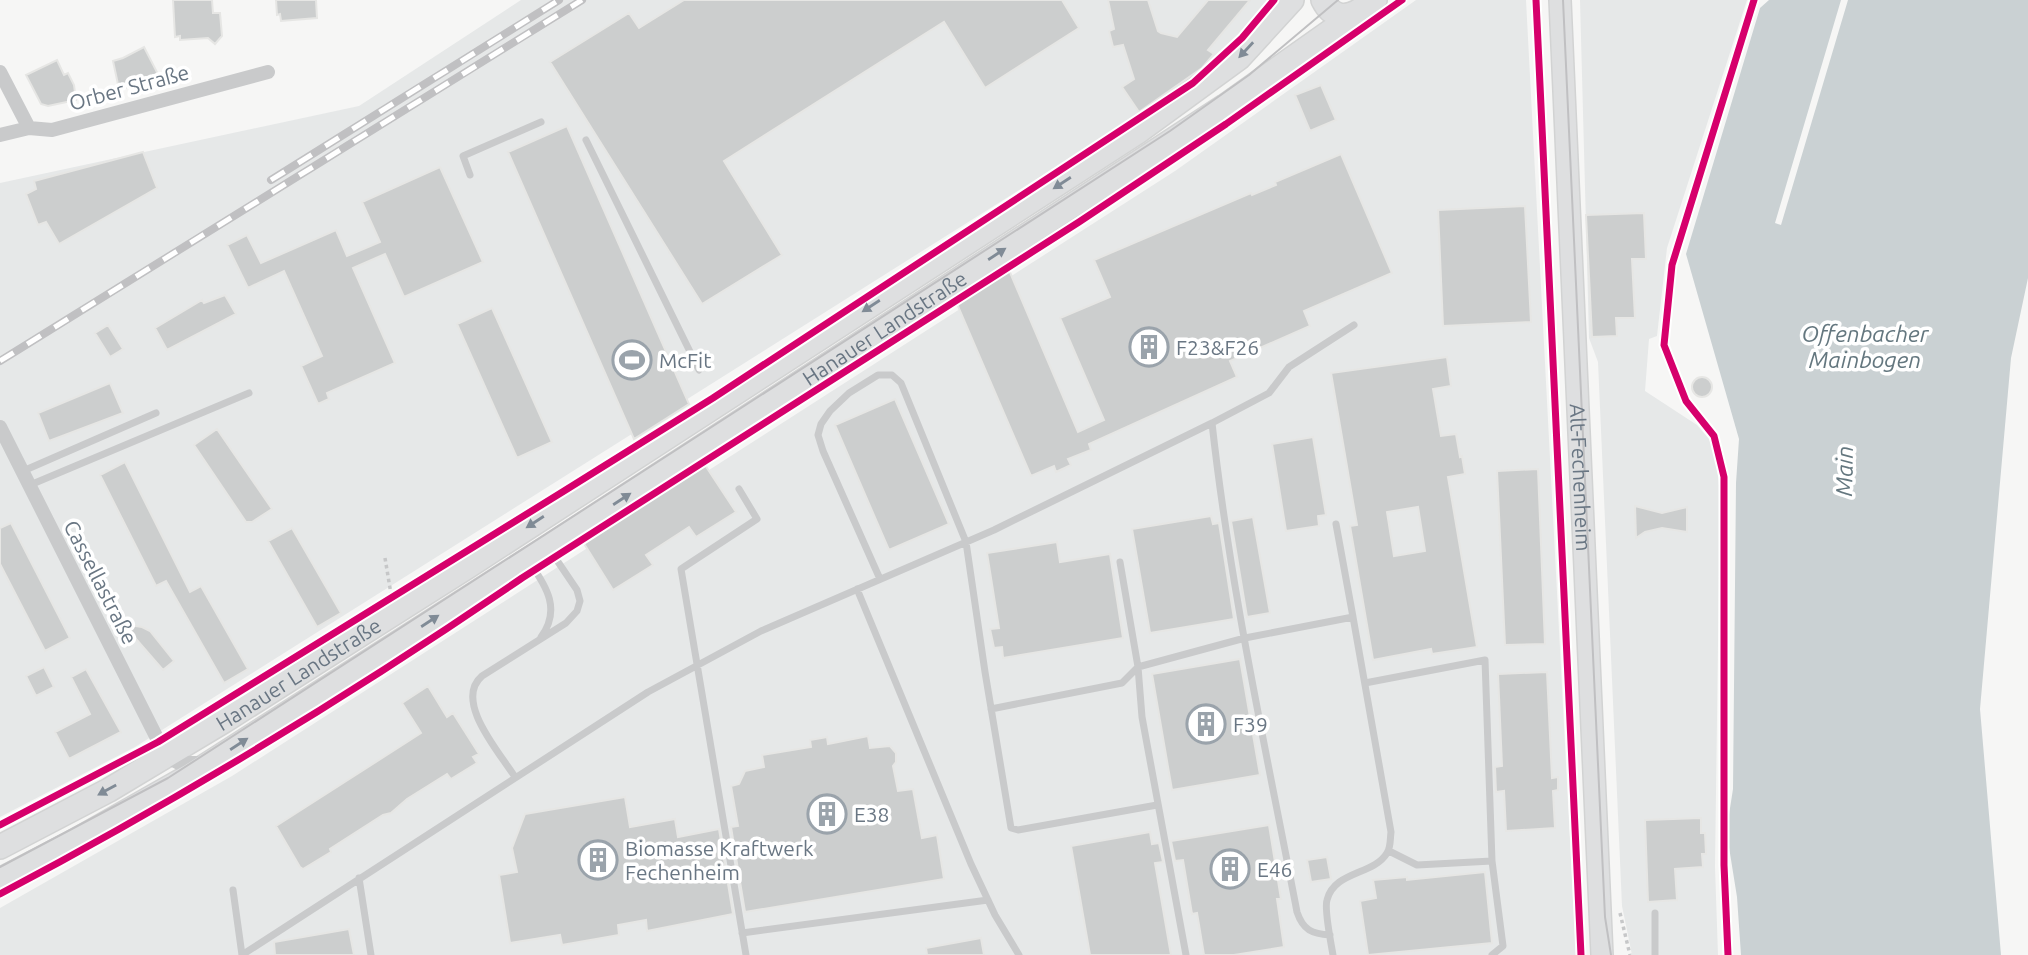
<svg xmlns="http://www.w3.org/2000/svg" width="2028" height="955" font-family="Ubuntu,sans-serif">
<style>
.built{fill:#e6e8e8}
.water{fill:#cad1d3}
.building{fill:#cccece;stroke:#e6e6e4;stroke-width:2;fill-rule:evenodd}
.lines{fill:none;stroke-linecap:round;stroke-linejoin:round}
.secondary-casing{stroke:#d2d3d3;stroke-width:24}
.primary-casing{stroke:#d2d3d3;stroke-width:26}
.path{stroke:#c6c7c8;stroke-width:3.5;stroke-dasharray:3.5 3.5;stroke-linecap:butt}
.lane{stroke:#c9cacb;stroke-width:7}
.street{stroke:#c9cacb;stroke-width:14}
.secondary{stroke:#dedfe0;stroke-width:21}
.primary{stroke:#dedfe0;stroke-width:23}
.tram{stroke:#c0c0c2;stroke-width:2}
.rail-casing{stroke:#c0c0c2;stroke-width:8}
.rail{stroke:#fff;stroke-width:5;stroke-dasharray:16;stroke-linecap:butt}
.cycleway-casing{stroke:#fff;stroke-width:11}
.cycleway{stroke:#d6006c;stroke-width:7}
.oneway{fill:#808b96}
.labels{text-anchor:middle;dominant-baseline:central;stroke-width:7;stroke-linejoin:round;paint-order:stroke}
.street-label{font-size:21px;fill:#697683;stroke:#fff}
.poi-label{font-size:21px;fill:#697683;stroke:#fff;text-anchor:start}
.water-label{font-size:23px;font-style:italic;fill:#64777f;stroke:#fff}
</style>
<rect width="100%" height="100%" fill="#f6f6f5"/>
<path class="built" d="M521,0H1269L1253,23L1192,81L135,747L0,817V183L359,106Z
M1416,0H1526L1576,955H0V908L232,776L1175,171Z
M1580,0H1747L1667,248L1657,336L1649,339L1645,391L1697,425L1709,439L1716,456L1720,496L1715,867L1718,955H1632L1622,906L1598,362L1589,338Z"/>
<path class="water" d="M1769,0H1841L1775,223L1781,225L1848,0H2028V278L2011,358L1980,709L2001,955H1741L1737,897L1728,841V821L1733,789L1736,483L1739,439L1686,254L1760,8Z"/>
<path class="building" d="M173,0H212L213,13H220L222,36L215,44L208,38L180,40V36L175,37Z
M276,0H316L317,18L281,21L280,14L277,15Z
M684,0H1062L1079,28L985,88L944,22L724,161L782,255L702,304L550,62L629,13L639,28Z
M1108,0H1148L1158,31L1161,33L1177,37L1208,0H1250L1208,50L1214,54L1202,68L1139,112L1122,87L1134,79L1123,45L1113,47L1109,31L1114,29Z
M144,47L161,80L119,89L113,61L123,58Z
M57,60L64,75L68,73L74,85L76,100L48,106L41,104L26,75Z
M1321,85L1336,120L1310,131L1295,95Z
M567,126L689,404L634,439L508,152Z
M143,152L157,188L59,244L46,222L38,225L26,194L36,189L34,181Z
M1341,154L1392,273L1304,311L1310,326L1230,361L1237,377L1089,444L1091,450L1068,459L1071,465L1056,472L1054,466L1031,476L957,304L1009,270L1078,432L1104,420L1060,318L1110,297L1094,260L1251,193L1252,195L1276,185L1275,182Z
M440,167L483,262L404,297L385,254L353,268L395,363L327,393L329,399L318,404L301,366L322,356L284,271L248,288L227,245L247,235L261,263L336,230L347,256L380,242L362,202Z
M1525,206L1531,322L1443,326L1438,210Z
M1644,213L1646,259H1632L1635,318H1616L1617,336L1592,337L1586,215Z
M225,295L236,314L167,350L155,328L202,300L204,303Z
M492,308L552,442L517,458L457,324Z
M108,325L123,349L110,357L95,333Z
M1447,357L1451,386L1433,389L1441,436L1456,434L1460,457L1462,456L1465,474L1448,477L1477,647L1432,654L1431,649L1373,660L1350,526L1357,525L1331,373ZM1418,507L1425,551L1394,556L1387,512Z
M1692 387a10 10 0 1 1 20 0a10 10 0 1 1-20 0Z
M110,383L123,413L49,441L38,413Z
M895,399L949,524L889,550L835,425Z
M217,429L272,509L252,522H246L194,445Z
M1313,437L1326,515L1318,516L1319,526L1286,531L1272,444Z
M125,462L190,592L201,586L248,669L224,683L166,581L156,586L100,475Z
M705,465L736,512L696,537L689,527L646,555L653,565L613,590L583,542Z
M1538,469L1545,644L1505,645L1497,471Z
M1635,506L1662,513L1687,507V532L1662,528L1645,532L1636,538Z
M1211,516L1213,524L1219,523L1234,619L1150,633L1132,529Z
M1253,517L1270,613L1247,617L1231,521Z
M11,523L70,638L45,651L0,564V528Z
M292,528L341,613L317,627L268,541Z
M1057,542L1060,562L1110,554L1123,638L1003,658L1002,647L994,648L990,629L999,628L987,553Z
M123,624L142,627L150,631L174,661L163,670Z
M1240,659L1260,775L1172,790L1152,674Z
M44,667L54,687L36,696L26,676Z
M86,669L121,732L69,759L55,732L90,714L71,677Z
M1547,672L1552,778L1558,777V790L1553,791L1555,828L1506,831L1504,791L1496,792L1495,767L1502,766L1498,674Z
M428,686L447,717L453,713L479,754L473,757L477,763L451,779L447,774L407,799L391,813L383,815L330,849L331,852L303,869L300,867L276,826L421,733L402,703Z
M868,736L870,748L890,746L896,753V762L893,766L898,791L913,789L922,838L937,835L944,879L745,912L731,827L738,826L731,786L739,784L745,771L764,767L762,755L811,747L810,740L827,737L828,744Z
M625,797L630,827L675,819L678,837L719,829L733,914L647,931L646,920L618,925L619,935L562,945L560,935L510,943L499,875L517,872L512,848L525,814Z
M1701,818V833H1705L1706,854H1702L1703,867L1675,869L1677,900L1648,902L1645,820Z
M1269,825L1281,899H1277L1284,947L1234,955H1204L1197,913L1192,914L1183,860L1175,861L1171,841Z
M1150,832L1152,844L1159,843L1163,862L1155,863L1171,955H1090L1071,846Z
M1327,857L1331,879L1311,882L1307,860Z
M1485,872L1492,943L1368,955L1360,901L1376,898L1373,880L1407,877V880Z
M349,929L354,955H275L274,942Z
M981,938L984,955H927L926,948Z"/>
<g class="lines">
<g class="secondary-casing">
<g id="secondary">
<path id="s1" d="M1560,0L1602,955"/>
</g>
</g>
<g class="primary-casing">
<g id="primary">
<path d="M1323,0C1331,16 1344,20 1360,10"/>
<path id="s2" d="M0,847L109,790L224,721L467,567L1139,131L1239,58L1292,0"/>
<path id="s3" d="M0,880L73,842L191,775L548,547L1225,106L1375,0"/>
</g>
</g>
<path class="path" d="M385,558L391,594
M1620,913L1630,955"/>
<path class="lane" d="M586,140L699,370
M470,175L463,156L541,122
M1212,423C1230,587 1266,750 1297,912C1303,930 1312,934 1330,935
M23,471L156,413
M30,485L249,393
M739,489L757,519L681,569L746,955
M1336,524L1353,617
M1120,562L1138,667L1142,717L1186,955
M530,563C547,587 561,610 541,637
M880,579L823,451L818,435L821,424L830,411L849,393L878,375H892L901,383L966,542L985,672L1011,828L1018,830L1157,805
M857,589L971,864L995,915L1019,955
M1365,683L1485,660L1492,861L1503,946L1492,955
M991,709L1122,683L1138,667L1245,638L1353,617L1391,832C1390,839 1391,847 1387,853C1374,875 1334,871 1327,900C1324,909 1331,943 1333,955
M515,777C500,753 453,701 482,676L566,623L577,611L580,601L577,590L550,550
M1389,851L1417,865L1492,861
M359,878L371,955
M233,890L242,955
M742,933L988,900
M242,955L648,692L761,631L994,530L1212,423L1269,393L1289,367L1354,325
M1655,955V913"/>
<path class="street" d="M0,72L29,128
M0,135L29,128L52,130L268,72
M0,427L166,756L179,763H203"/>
<use href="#secondary" class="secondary"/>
<use href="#primary" class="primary"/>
<path class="tram" d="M1563,0L1605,917L1611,955
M0,867L168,778L1170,131L1249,75L1338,0"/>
<g class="rail-casing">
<path id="rail" d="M271,180L559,0
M0,361L582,0"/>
</g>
<use href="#rail" class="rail"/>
<g class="cycleway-casing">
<path id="cycleway" d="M1536,0L1581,955
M0,825L158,742L564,491L713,398L1193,83L1242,38L1274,0
M0,894C180,799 354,693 522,578L1079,222L1226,124L1402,0
M1728,955L1724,865V477L1714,436L1686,401L1664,345L1672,265L1754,0"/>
</g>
<use href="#cycleway" class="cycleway"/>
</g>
<defs><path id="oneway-solid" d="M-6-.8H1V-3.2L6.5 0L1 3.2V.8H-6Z" transform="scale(1.75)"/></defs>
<g class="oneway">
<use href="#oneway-solid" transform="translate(1246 50) rotate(133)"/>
<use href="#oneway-solid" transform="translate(1062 183) rotate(147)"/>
<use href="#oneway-solid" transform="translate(997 254) rotate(-33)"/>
<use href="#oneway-solid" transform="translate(871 306) rotate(147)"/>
<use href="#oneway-solid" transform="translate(622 499) rotate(-33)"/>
<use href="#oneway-solid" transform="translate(535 522) rotate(147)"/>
<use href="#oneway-solid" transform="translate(430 621) rotate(-33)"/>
<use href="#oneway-solid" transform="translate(239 744) rotate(-33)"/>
<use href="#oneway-solid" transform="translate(107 790) rotate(151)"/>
</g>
<defs>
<g id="building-ring" transform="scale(2.0125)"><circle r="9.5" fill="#fff" stroke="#9aa3ab" stroke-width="1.5"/><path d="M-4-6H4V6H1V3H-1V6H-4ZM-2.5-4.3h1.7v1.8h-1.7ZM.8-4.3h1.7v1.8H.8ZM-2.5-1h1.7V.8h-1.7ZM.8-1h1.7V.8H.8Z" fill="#9aa3ab"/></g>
<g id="stadium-ring" transform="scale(2.0125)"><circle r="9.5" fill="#fff" stroke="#9aa3ab" stroke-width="1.5"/><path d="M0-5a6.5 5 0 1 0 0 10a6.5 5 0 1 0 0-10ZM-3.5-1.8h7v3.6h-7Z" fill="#9aa3ab"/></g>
</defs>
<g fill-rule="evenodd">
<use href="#building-ring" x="1149" y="347"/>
<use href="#stadium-ring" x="632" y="360"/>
<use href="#building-ring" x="1206" y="724"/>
<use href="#building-ring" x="827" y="814"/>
<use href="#building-ring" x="598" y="860"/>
<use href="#building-ring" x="1230" y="869"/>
</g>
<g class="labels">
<g class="street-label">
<text transform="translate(129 87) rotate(-15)">Orber Straße</text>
<text stroke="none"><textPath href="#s3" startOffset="1043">Hanauer Landstraße</textPath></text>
<text stroke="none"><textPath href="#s1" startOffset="478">Alt-Fechenheim</textPath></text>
<text transform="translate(101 582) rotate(63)">Cassellastraße</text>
<text stroke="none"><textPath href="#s2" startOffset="345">Hanauer Landstraße</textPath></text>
</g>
<g class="poi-label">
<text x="1176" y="347">F23&amp;F26</text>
<text x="659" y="360">McFit</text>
<text x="1233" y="724">F39</text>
<text x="854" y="814">E38</text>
<text x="625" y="848">Biomasse Kraftwerk<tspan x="625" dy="24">Fechenheim</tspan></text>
<text x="1257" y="869">E46</text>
</g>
<g class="water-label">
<text x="1865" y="333">Offenbacher<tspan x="1865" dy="26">Mainbogen</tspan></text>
<text transform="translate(1844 471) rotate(-89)">Main</text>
</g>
</g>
</svg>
